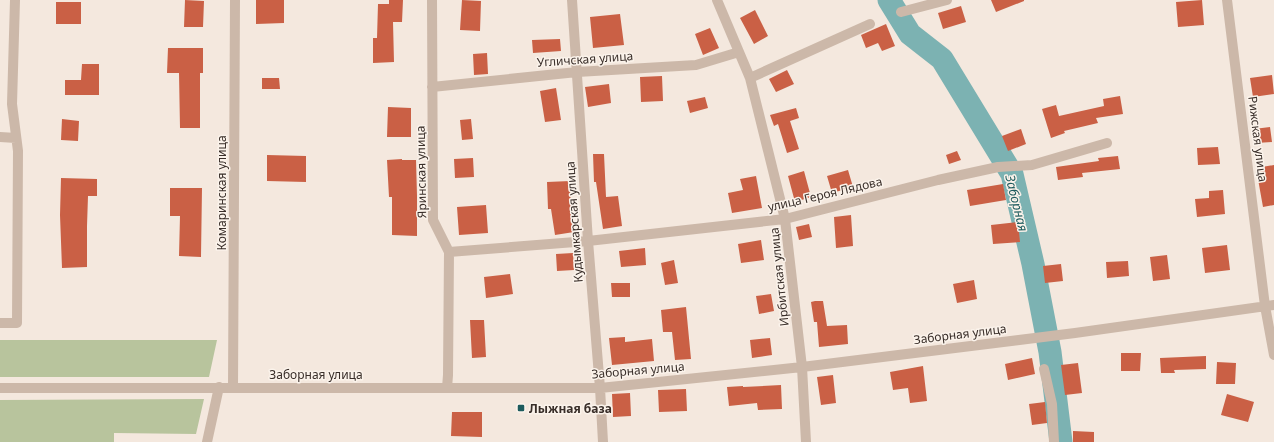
<svg xmlns="http://www.w3.org/2000/svg" width="1274" height="442" font-family="'Noto Sans',sans-serif">
<style>
.green{fill:#b8c49d}
.lines{fill:none;stroke-linecap:round;stroke-linejoin:round}
.river{stroke:#7cb2b2;stroke-width:23}
.building{fill:#ca6045}
.minor{stroke:#ccb8a9;stroke-width:10}
.poi-dot{fill:#1d5b5d;stroke:#fbf3eb;stroke-width:1.5}
.labels{text-anchor:middle;dominant-baseline:central;stroke-width:3;stroke-linejoin:round;paint-order:stroke}
.street-label{font-size:12px;fill:#392e29;stroke:#fbf3eb}
.poi-label{font-size:12px;font-weight:bold;fill:#392e29;stroke:#fbf3eb;text-anchor:start}
.water-label{font-size:13px;font-style:italic;fill:#1d5b5d;stroke:#fbf3eb}
</style>
<rect width="100%" height="100%" fill="#f4e8de"/>
<path class="green" d="M0,340H217L209,377H0Z
M204,399L196,434L114,433V442H0V400Z"/>
<g class="lines">
<path class="river" d="M889,0L910,34L942,59L1012,174L1033,264L1050,352L1061,442"/>
</g>
<path class="building" d="M185,0L204,1L203,27H184Z
M256,0H284V23L256,24Z
M389,0H403L402,22H393L394,62L373,63V38H377L378,4H389Z
M462,0L481,1L480,31L460,30Z
M991,0H1024V1L996,12Z
M1202,0L1204,25L1178,27L1176,2Z
M56,2H81V24H56Z
M961,6L966,22L943,29L938,13Z
M755,10L768,36L754,44L740,18Z
M620,14L624,45L593,48L590,17Z
M886,24L895,46L882,51L878,43L866,48L861,35Z
M710,28L719,48L703,55L695,34Z
M560,39L561,51L533,53L532,40Z
M168,48H203V73H200V128H180L179,73H167Z
M487,53L488,74L474,75L473,54Z
M82,64H99V95H65V80H81Z
M787,70L794,84L776,92L769,79Z
M1272,75L1274,94L1253,97L1250,78Z
M662,76L663,101L641,102L640,77Z
M262,78H279L280,89H262Z
M609,84L611,103L588,107L585,87Z
M556,88L561,120L545,122L540,91Z
M1120,96L1123,114L1096,118L1098,123L1064,131L1065,133L1051,138L1042,109L1056,105L1059,116L1104,106L1103,99Z
M705,97L708,108L690,113L687,101Z
M388,107L411,108V137H387Z
M796,108L799,118L790,121L799,149L787,153L778,124L774,126L770,115Z
M62,119L79,121L78,141L61,140Z
M471,119L473,139L462,140L460,120Z
M1270,127L1272,142L1256,143L1254,129Z
M1021,129L1026,144L1008,151L1002,136Z
M1218,147L1220,164L1198,165L1197,148Z
M957,151L961,160L949,164L946,155Z
M593,154H604L606,197L618,196L622,226L603,229L596,182H594Z
M267,155L306,156V182L267,181Z
M1118,156L1120,169L1082,173L1083,177L1058,180L1056,167L1099,161L1098,158Z
M473,158L474,177L455,178L454,159Z
M402,159V160H416L417,196V236L392,235V197H389L387,160Z
M1274,165V205L1263,207L1256,168Z
M848,170L853,187L832,193L827,176Z
M804,171L811,197L795,202L788,176Z
M756,176L762,208L732,213L728,193L743,190L740,179Z
M61,178L97,179V196H88L87,226V267L62,268L60,215Z
M570,181L571,213L574,232L555,235L551,209H548L547,182Z
M1003,184L1006,200L970,206L967,190Z
M170,188H202L201,257L179,256L180,216H170Z
M1223,190L1225,214L1197,217L1195,199L1209,198V191Z
M486,205L488,233L459,235L457,207Z
M851,215L853,246L836,248L834,217Z
M1018,222L1020,242L993,244L991,225Z
M809,224L812,237L799,240L796,227Z
M761,240L764,260L741,263L738,244Z
M1227,245L1230,270L1205,273L1202,248Z
M645,248L646,265L621,267L619,251Z
M573,253L574,270L557,271L556,254Z
M1167,255L1170,279L1153,281L1150,257Z
M674,260L678,283L665,285L661,263Z
M1128,261L1129,276L1107,278L1106,262Z
M1061,264L1063,281L1045,283L1043,266Z
M510,274L513,294L486,298L484,277Z
M974,280L977,299L957,303L953,284Z
M611,283H630V297H612Z
M771,294L774,311L759,314L756,296Z
M815,301H823L827,326L847,325L848,344L819,347L817,322H814L811,302Z
M686,307L691,359L675,360L672,332H663L661,310Z
M470,320H484L486,357L472,358Z
M625,337V342L652,339L654,361L612,365L609,338Z
M770,338L772,355L752,358L750,340Z
M1121,353H1141L1140,371H1121Z
M1206,356V369L1174,370L1175,373H1161L1160,358Z
M1032,358L1035,374L1008,380L1005,364Z
M1217,362L1236,363L1235,384H1216Z
M1078,363L1082,393L1065,395L1061,365Z
M923,366L927,401L910,403L908,388L893,390L890,372Z
M833,375L836,403L821,405L817,377Z
M781,385L782,409L758,410L757,403L729,406L727,387L743,386V387Z
M686,389L687,411L659,412L658,390Z
M630,393L631,416L613,417L612,394Z
M1227,394L1254,402L1248,422L1221,415Z
M1045,402L1047,423L1032,425L1029,404Z
M452,412H482V437L451,436Z
M1073,431L1094,432V442H1073Z"/>
<g class="lines">
<path class="minor" d="M432,0L433,220L449,252L448,375L447,388
M572,0L588,241L600,388L603,442
M717,0L750,78L785,219L802,367L806,442
M1227,0L1265,306L1274,355
M901,12L947,0
M750,78L870,24
M432,87L577,72L696,65L739,52
M0,137L16,138
M449,252L588,241L785,219L938,180L998,167L1032,165L1107,143
M0,323H17L18,151L12,104L15,0
M1044,369L1052,404L1054,442
M233,387L235,0
M0,388H600L802,367L1075,333L1274,305
M207,442L219,387"/>
</g>
<rect class="poi-dot" x="517" y="404" width="8" height="8" rx="2"/>
<g class="labels">
<g class="street-label">
<text transform="translate(585 59) rotate(-4)">Угличская улица</text>
<text transform="translate(1258 139) rotate(83)">Рижская улица</text>
<text transform="translate(421 172) rotate(-91)">Яринская улица</text>
<text transform="translate(221 193) rotate(-90)">Комаринская улица</text>
<text transform="translate(825 194) rotate(-13)">улица Героя Лядова</text>
<text transform="translate(574 222) rotate(-94)">Кудымкарская улица</text>
<text transform="translate(779 277) rotate(-96)">Ирбитская улица</text>
<text transform="translate(960 334) rotate(-7)">Заборная улица</text>
<text transform="translate(638 370) rotate(-5)">Заборная улица</text>
<text x="316" y="374">Заборная улица</text>
</g>
<g class="poi-label">
<text x="529" y="408">Лыжная база</text>
</g>
<g class="water-label">
<text transform="translate(1017 203) rotate(76)">Заборная</text>
</g>
</g>
</svg>
